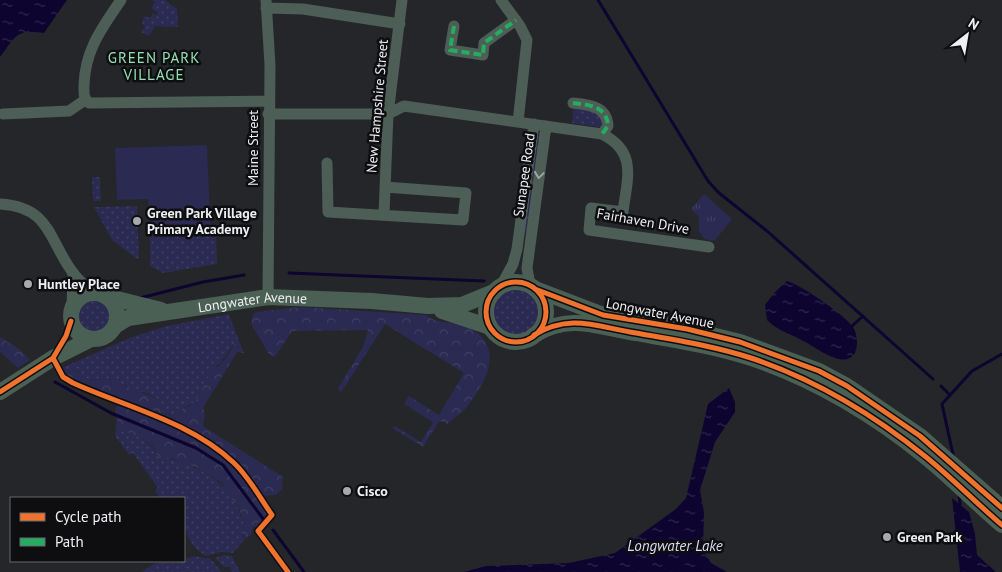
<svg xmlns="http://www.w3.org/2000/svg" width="1002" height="572" font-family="'PT Sans',sans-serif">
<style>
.grass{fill:url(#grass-dots)}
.forest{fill:url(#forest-crowns)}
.park{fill:url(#park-tufts)}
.garden{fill:#2a2a52}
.water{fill:url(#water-ripples)}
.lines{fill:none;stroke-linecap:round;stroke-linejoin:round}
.stream{stroke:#0d0430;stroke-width:3}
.street{stroke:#4c5e55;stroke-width:11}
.secondary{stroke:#4a6054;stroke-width:16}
.quiet{stroke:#26ab63;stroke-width:4;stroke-dasharray:8 4;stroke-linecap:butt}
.cycleway-casing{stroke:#0e0e11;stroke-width:8}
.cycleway{stroke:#ef722f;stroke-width:5}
.oneway{stroke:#9da6a4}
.poi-dot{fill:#a8a9ac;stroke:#0e0e11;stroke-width:2}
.labels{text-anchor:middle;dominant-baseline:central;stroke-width:5;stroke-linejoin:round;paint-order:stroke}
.street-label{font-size:14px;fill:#eeeff3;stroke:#0e0e11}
.poi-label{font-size:14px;font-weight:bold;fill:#eeeff3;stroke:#0e0e11;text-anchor:start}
.neighbourhood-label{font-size:15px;letter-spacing:1px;fill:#93e0b3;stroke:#0e0e11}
.water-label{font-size:15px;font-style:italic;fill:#d9dbf0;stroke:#0e0e11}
</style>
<defs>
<pattern id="grass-dots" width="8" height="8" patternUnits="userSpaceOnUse" patternTransform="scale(1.25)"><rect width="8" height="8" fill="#2a2a52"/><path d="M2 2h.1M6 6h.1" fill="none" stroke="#3f3f63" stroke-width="1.8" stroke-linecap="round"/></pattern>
<pattern id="forest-crowns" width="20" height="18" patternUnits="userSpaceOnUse" patternTransform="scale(1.25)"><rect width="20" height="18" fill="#2a2a52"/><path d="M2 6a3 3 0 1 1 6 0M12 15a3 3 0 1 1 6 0" fill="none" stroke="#3f3f63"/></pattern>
<pattern id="park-tufts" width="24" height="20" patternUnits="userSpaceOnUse" patternTransform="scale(1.25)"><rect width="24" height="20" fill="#2a2a52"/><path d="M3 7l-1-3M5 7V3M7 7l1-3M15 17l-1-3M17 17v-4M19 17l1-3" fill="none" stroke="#3f3f63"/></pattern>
<pattern id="water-ripples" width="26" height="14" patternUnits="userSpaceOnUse" patternTransform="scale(1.25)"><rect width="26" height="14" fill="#0d0430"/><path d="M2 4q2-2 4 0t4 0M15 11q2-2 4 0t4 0" fill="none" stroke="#31294e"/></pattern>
</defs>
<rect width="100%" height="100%" fill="#252629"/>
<path class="grass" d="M152,0H165L177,9L178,27L155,26L149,36L141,32L145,26L142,24L144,16L150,18L153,13L157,15L158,13L151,8L155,2Z
M574,105L598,109L605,128L572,123Z
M537,133H540L527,233L522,232Z
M92,177H100L101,201H93Z
M137,206L139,257L137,259L112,240L94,207Z
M216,236L217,264L163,273L150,266V238Z
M492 312a24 24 0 1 1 48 0a24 24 0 1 1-48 0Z
M76 315a19 19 0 1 1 38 0a19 19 0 1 1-38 0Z
M229,314L239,341H236L219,365L214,366L206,385L195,402L183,408L175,418L162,412L158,399L144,392H136L125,385H119L100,378L91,381L75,370L63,374L59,369L132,337L167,326Z
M116,430C132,432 150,439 156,454C192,465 230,476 241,517C242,520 244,522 244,525C244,528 243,533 242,536L245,539L233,553L222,552L206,556C182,542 184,522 184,498H160L155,491L158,488L133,453L129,455L115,436Z
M224,555L232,556L240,572H232L230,567H224L215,558Z
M193,556L211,559L222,572H142L155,563H177Z"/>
<path class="forest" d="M300,307L426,315C437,325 456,320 470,328C507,349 484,386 465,409C460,415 453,418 448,424L440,421L438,423L423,447L392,428L395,426L421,442L433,422L404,404L409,396L439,415L464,373L385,324L342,391L339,392L338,388L363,347L368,330L292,331L275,357L269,354L251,324L253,314L256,312Z
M0,337L19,349L30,360L18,368L0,352Z
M236,341H239L244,353L237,352L203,408L205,414L203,426L283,477L282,489L276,495L259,496C243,474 227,453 203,438C180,425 123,410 109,393L101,395L74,383L63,374L75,370L91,381L103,377L158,399L162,412L175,418L183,408L190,406L198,398L214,365L218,367L226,358Z
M118,403C158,419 200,433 233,463C248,477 259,498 272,515L263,526L253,527L251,535L245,539L242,532L244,525L240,511L221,482L194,466L182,465L173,458H159C156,454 155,451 153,447C144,436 128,433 115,429L117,420L115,410Z"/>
<path class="park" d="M704,194L732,219L715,240C699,242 698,229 699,217L691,209Z"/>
<path class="garden" d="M207,145L211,236L150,238L148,199L117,200L115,148Z"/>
<path class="water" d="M0,0H67L44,33C16,29 16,36 0,57Z
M787,281C800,284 846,316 853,327C857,333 858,343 856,350C849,372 819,350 807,343C794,335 777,331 767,320L765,305L775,292Z
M729,388L735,402V412L715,442L700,490L704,512L703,550L711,563L727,572H464L486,566L569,563L615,553L676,509L686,498L708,404Z
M952,498L969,512L975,534L977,555L996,572H960Z"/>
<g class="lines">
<path class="stream" d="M598,0L708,181L719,193L767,231L933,379
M289,273L484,281
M140,298L203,282L244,275
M852,326L863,316
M55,382L111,413L196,448L223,465L264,520
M941,386L950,395
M954,459L942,404L972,371L1002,354
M959,495L960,504
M273,530L304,572"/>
<path class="street" d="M121,0C102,28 85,50 84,85C84,93 83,98 89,103L268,101
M266,0L270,65L268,297
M501,0L520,26L527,40L518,122
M266,8L303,9L400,24
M454,26L450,50L483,55L484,43L516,20
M573,103C589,105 607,106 608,126L602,134
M3,114L69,111L85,100
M268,114H388L404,106L602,134C638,152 627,179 623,212L591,208L589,230L709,247
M327,163L328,212L463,220L466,193L385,187
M0,204C52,207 48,241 74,274C79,281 87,287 93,293
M384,214L388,114L402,0
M530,285L527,268L546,126
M501,286L513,264L517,249L534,124
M72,309L73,274"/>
<g class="secondary">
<circle cx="516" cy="312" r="30"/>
<path d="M535,289L603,315L687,329L740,342L819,371L847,386L920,436L1002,508"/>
<circle cx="94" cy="316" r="23"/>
<path d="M105,296L161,310"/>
<path d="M442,311L490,327"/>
<path id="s1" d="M115,326L128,318L268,297L372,301L428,306L462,305L494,292"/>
<path d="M534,335C571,313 597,327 636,333C675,340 714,346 751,358C814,379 874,415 926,457C952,478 976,503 1002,525"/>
<path d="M0,392L53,358L91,339"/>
</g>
<path class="quiet" d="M454,26L450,50L483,55L484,43L516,20
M573,103C589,105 607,106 608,126L602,134"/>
<g class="cycleway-casing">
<path id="cycleway" d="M486 312a30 30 0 1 1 60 0a30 30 0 1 1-60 0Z
M535,289L603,315L687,329L740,342L819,371L847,386L920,436L1002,508
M534,335C571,313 597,327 636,333C675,340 714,346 751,358C814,379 874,415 926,457C952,478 976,503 1002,525
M53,358L63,377L73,383C126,407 191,422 234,463C249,477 260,498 272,515L258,531L288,572
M0,392L53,358L66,336L71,321"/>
</g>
<use href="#cycleway" class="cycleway"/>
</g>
<defs><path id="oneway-chevron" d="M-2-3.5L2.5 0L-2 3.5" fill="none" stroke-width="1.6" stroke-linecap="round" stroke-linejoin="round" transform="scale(1.25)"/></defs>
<use class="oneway" href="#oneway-chevron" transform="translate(539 175) rotate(98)"/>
<g class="poi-dot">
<circle cx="137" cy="221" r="5"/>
<circle cx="28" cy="284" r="5"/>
<circle cx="347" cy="491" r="5"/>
<circle cx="887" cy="537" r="5"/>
</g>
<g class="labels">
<g class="street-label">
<text transform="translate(377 106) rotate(-85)">New Hampshire Street</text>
<text transform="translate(253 148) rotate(-90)">Maine Street</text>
<text transform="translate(524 175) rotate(-82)">Sunapee Road</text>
<text transform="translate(643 221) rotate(10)">Fairhaven Drive</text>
<text stroke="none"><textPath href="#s1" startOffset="141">Longwater Avenue</textPath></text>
<text transform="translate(660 313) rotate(11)">Longwater Avenue</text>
</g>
<g class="poi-label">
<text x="147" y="213">Green Park Village<tspan x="147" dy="16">Primary Academy</tspan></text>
<text x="38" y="284">Huntley Place</text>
<text x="357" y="491">Cisco</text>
<text x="897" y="537">Green Park</text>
</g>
<g class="neighbourhood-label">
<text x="154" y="57">GREEN PARK<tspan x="154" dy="17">VILLAGE</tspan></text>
</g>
<g class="water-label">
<text x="675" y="545">Longwater Lake</text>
</g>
</g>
<rect x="10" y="497" width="175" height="65" fill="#0e0e11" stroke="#68686b"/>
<rect x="20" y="513" width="25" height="8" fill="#ef722f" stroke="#68686b"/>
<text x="55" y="522" font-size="15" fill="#eeeff3">Cycle path</text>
<rect x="20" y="538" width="25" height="8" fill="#26ab63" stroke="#68686b"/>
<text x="55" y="547" font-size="15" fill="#eeeff3">Path</text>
<g transform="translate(967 35) rotate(31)" stroke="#0e0e11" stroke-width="4" paint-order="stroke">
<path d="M0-4L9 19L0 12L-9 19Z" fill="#eeeff3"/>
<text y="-8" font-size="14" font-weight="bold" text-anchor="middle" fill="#eeeff3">N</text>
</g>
</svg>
